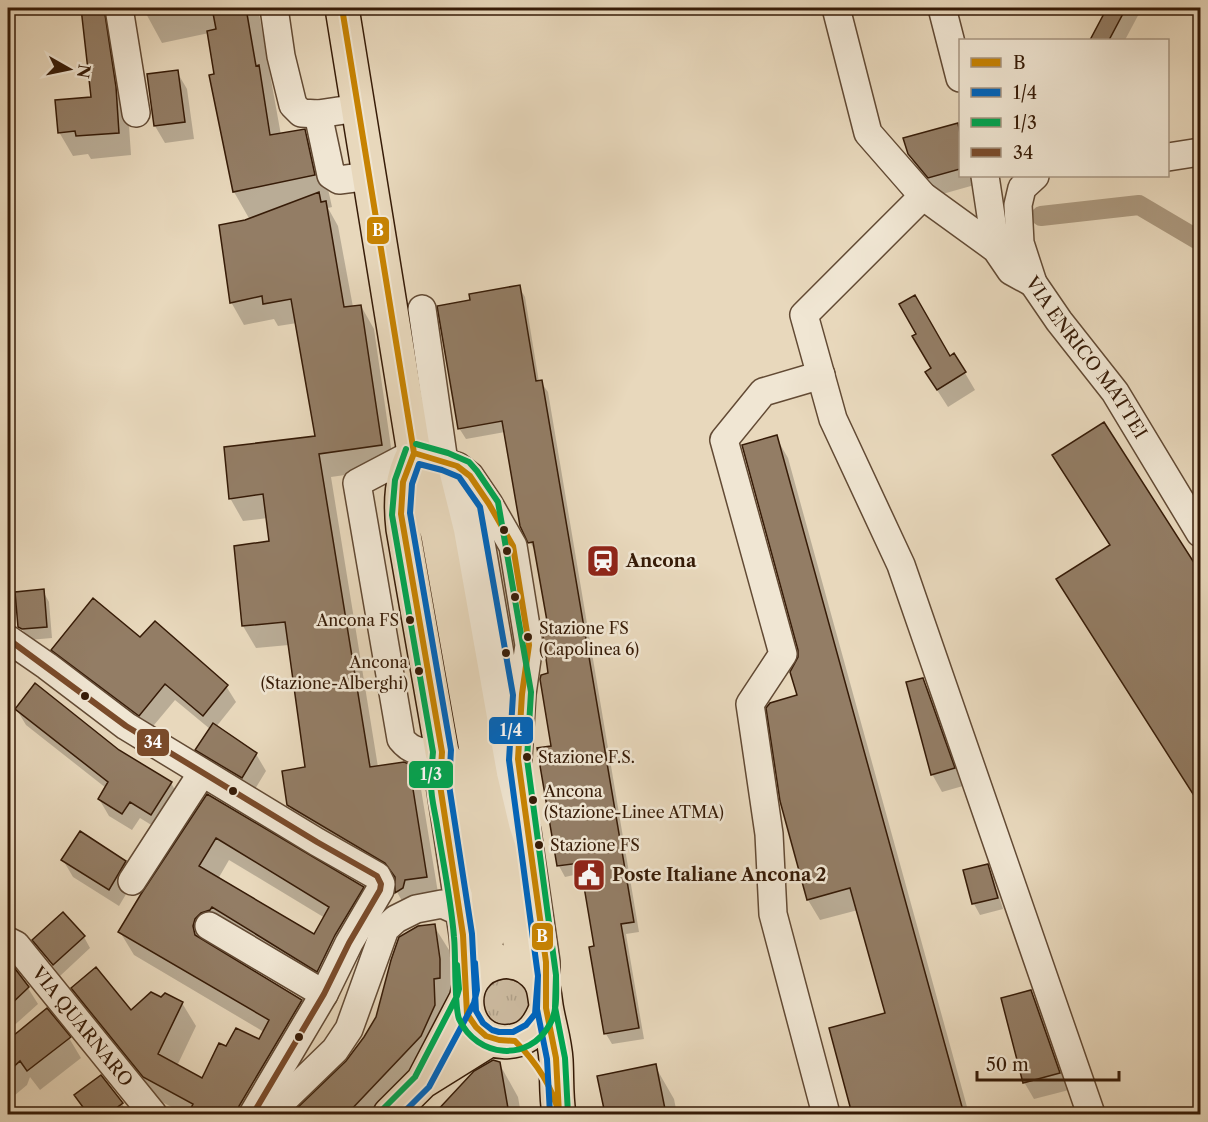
<svg xmlns="http://www.w3.org/2000/svg" width="1208" height="1122" font-family="'Libre Caslon Text',serif">
<style>
.grass{fill:url(#grass-tufts);stroke:#806a52;stroke-width:1.5}
.shadow{fill:#0003;fill-rule:evenodd}
.lines{fill:none;stroke-linecap:round;stroke-linejoin:round}
.canal{stroke:#ab987e;stroke-width:20}
.building{fill:#937d65;stroke:#361b07;stroke-width:1.5;fill-rule:evenodd}
.minor-casing{stroke:#624a34;stroke-width:30}
.major-casing{stroke:#361b07;stroke-width:36}
.minor{stroke:#f0e6d3;stroke-width:27}
.major{stroke:#e8d8bc;stroke-width:33}
.bus-1-casing{stroke:#f0e6d3;stroke-width:10}
.bus-2-casing{stroke:#f0e6d3;stroke-width:10}
.bus-3-casing{stroke:#f0e6d3;stroke-width:10}
.bus-4-casing{stroke:#f0e6d3;stroke-width:10}
.bus-1{stroke:#c78302;stroke-width:6}
.bus-2{stroke:#0065bd;stroke-width:6}
.bus-3{stroke:#00a651;stroke-width:6}
.bus-4{stroke:#7a4b2a;stroke-width:6}
.bus-dot{fill:#361b07;stroke:#f0e6d3;stroke-width:2}
.labels{text-anchor:middle;dominant-baseline:central;stroke-width:5;stroke-linejoin:round;paint-order:stroke}
.bus-label{font-size:16px;fill:#361b07;stroke:#f0e6d3;text-anchor:start}
.street-label{font-size:18px;fill:#361b07;stroke:#f0e6d3}
.poi-label{font-size:18px;font-weight:bold;fill:#361b07;stroke:#f0e6d3;text-anchor:start}
.line-badge{stroke:#f0e6d3;stroke-width:2}
.badge-label{font-size:16px;text-anchor:middle;font-weight:bold;fill:#fff}
</style>
<defs>
<pattern id="grass-tufts" width="24" height="20" patternUnits="userSpaceOnUse" patternTransform="scale(1.5)"><rect width="24" height="20" fill="#cab89d"/><path d="M3 7l-1-3M5 7V3M7 7l1-3M15 17l-1-3M17 17v-4M19 17l1-3" fill="none" stroke="#ae9e86"/></pattern>
</defs>
<rect width="100%" height="100%" fill="#e8d8bc"/>
<filter id="stains"><feTurbulence type="fractalNoise" baseFrequency=".00333" numOctaves="4"/><feColorMatrix values="0 0 0 0 .2 0 0 0 0 .09 0 0 0 0 .02 0 0 0 .5 -.17"/></filter>
<radialGradient id="worn" r=".72"><stop offset=".6" stop-color="#630" stop-opacity="0"/><stop offset="1" stop-color="#630" stop-opacity=".3"/></radialGradient>
<path class="grass" d="M483 1002a23 23 0 1 1 46 0a23 23 0 1 1-46 0Z"/>
<path class="shadow" d="M47,8H121L131,155L91,159L88,154L73,156L59,132L93,99L84,12L52,15Z
M143,8H258L281,135L304,131L322,162L332,207L328,208L338,226L353,307L361,306L374,329L394,468L331,477L378,767L408,766L421,789L439,899L410,915L397,892V883L302,828L289,805L307,768L289,645L256,648L243,626L271,542L268,518L243,521L230,498L317,437L297,323L278,326L274,319L244,325L231,302L250,220L234,192L210,77L216,75L209,33L162,43Z
M1109,8H1142L1125,40H1092Z
M177,72L187,89L194,139L165,143L155,126Z
M957,125L960,131V176H976L978,184L939,195L919,172L909,154Z
M519,287L525,297L539,382H541L548,392L639,932L626,934L644,1039L612,1044L606,1034L596,947L583,873L565,877L559,866L539,750L553,747L549,622L536,553L530,542L505,432L466,439L459,428L472,302Z
M949,358L965,373L975,390L948,407L937,390Z
M1104,424L1200,575V805L1072,603L1111,546Z
M776,437L788,458L969,1114H854L830,1030L886,1014L858,910L820,920L808,900L798,696L800,657Z
M43,591L49,602L52,638L29,640L20,626Z
M140,639L226,686L236,702L216,727L256,754L266,771L252,794L207,767L197,750L210,729L175,700L149,731L63,666L53,650Z
M923,680L933,697L963,786L942,792L932,774Z
M17,710L119,751L171,783L181,800L161,831L140,818L132,830L109,816L99,799L106,788L26,725Z
M208,796L363,888L376,911L331,994L209,941L208,944L301,1001L315,1024L261,1114H185L158,1100L86,1011L73,988L131,1012L161,999L182,1003L196,1026L177,1066L203,1080L226,1048L259,1041L264,1032L134,955L120,932ZM229,860L325,918L314,936L218,879Z
M63,860L125,862L135,879L119,906L73,877Z
M987,865L993,877L1003,909L980,915L974,904L965,871Z
M434,926L449,950L454,984L448,1030L384,1114H293L347,1062L366,1038Z
M84,937L90,948L60,976L34,940Z
M12,968L28,988L38,1004L8,1031V972Z
M1031,992L1041,1009L1069,1090L1034,1099L1024,1082Z
M46,1010L69,1038L81,1058L40,1090L30,1077L27,1085L9,1100L17,1114H37H8V1047Z
M499,1063L518,1097L521,1114H436L475,1073Z
M655,1066L674,1099L677,1114H607L599,1077Z
M76,1096L122,1104L128,1114H88Z"/>
<g class="lines">
<path class="canal" d="M1041,216L1139,205L1200,241"/>
</g>
<path class="building" d="M81,8H104L116,87L119,133L76,136L75,131L58,133L55,100L91,97Z
M212,8H246L256,66L259,65L270,135L305,129L315,175L233,192L209,75L214,74L207,31L216,29Z
M1107,8H1126L1109,40H1090Z
M178,70L185,122L154,126L147,74Z
M958,123L960,134V169L928,178L908,154L903,138Z
M319,192L321,202L326,201L344,307L361,305L382,445L319,454L370,767L404,762L409,764L427,877L405,880L403,888L395,893V877L385,863L287,805L282,771L305,767L285,622L242,626L234,546L269,541L263,494L229,499L224,447L315,436L291,299L263,304L262,296L230,303L219,225L245,220Z
M520,285L536,381L542,380L634,922L621,924L639,1028L604,1034L589,947L594,946L580,863L557,866L537,748L551,746L540,679L541,675L548,673L541,622L547,621L533,542L528,543L520,526L502,421L458,429L437,306L470,300L469,294Z
M915,295L950,356L954,353L966,372L937,390L925,372L931,368L912,336L916,334L899,304Z
M1104,422L1200,572V805L1056,579L1110,545L1052,455Z
M777,435L964,1114H852L829,1028L885,1013L850,888L807,900L780,801L766,708L770,703L797,695L790,672L798,657V650L742,445Z
M44,589L47,627L22,629L18,627L15,592Z
M93,598L140,637L155,621L228,685L203,716L165,684L139,716L51,650Z
M923,678L955,768L931,775L906,682Z
M35,683L119,750L172,782L151,815L130,802L122,814L98,799L108,782L15,709Z
M213,723L257,753L242,778L195,750Z
M207,794L364,887L335,935L317,972L212,907L210,910L201,913L195,919L193,926L195,935L302,1000L239,1106L237,1114H188L193,1104L143,1077L71,988L96,967L131,1010L151,992L161,997L165,993L183,1002L158,1054L202,1078L219,1043L226,1046L236,1028L259,1039L269,1020L118,932L141,894ZM216,838L329,907L314,934L199,866Z
M80,831L126,861L109,890L61,860Z
M988,864L998,898L972,904L963,870Z
M63,912L85,936L53,965L32,940Z
M435,924L440,959V978L434,979L435,1005L421,1036L347,1114H291L346,1061L364,1037L376,1017L391,960L399,937L418,926Z
M13,966L29,987L8,1007V970Z
M1031,990L1060,1073L1023,1083L1001,998Z
M47,1008L71,1037L27,1071L20,1061L8,1072V1040Z
M493,1060L500,1062L509,1114H434L474,1071Z
M656,1064L666,1114H605L597,1076Z
M101,1075L123,1103L108,1114H88L74,1095Z"/>
<g class="lines">
<g class="minor-casing">
<g id="minor">
<path d="M119,8L136,113"/>
<path d="M274,8L281,56L293,105L301,113L318,114L358,108"/>
<path d="M836,8L868,133L923,196L996,249L1011,271L1033,283"/>
<path d="M942,8L960,78"/>
<path d="M318,114L331,175L339,180L370,176"/>
<path d="M1168,157L1200,152"/>
<path d="M985,176L996,249"/>
<path id="s1" d="M1035,176L1022,188L1018,205L1020,243L1033,283L1059,321L1115,392L1200,533"/>
<path d="M923,196L804,315L833,419L901,565L1091,1114"/>
<path d="M422,309L451,511L487,724L502,762L507,801L529,847"/>
<path d="M821,375L763,392L724,440L783,654L750,704L769,834L773,914L826,1114"/>
<path d="M471,484L511,718"/>
<path d="M8,639L47,666L126,726L317,842L377,876L381,884L380,890L349,943L324,994L253,1114"/>
<path d="M527,831L546,962V996"/>
<path d="M132,881L202,773"/>
<path d="M209,926L324,994"/>
<path id="s2" d="M8,941L16,945L153,1114"/>
<path d="M468,990L463,935L440,785L442,752C424,753 412,753 401,739L357,483L414,453L457,466L470,476L489,504L513,546L529,645L522,694L518,759"/>
<path d="M269,1114L335,1050L349,1029L385,929L396,919L416,909L442,904L460,912L464,897"/>
</g>
</g>
<g class="major-casing">
<path id="major" d="M342,8L414,453L421,467L438,535L481,778L494,833L511,884L520,944L526,967
M414,453C401,477 400,502 403,529L442,752L450,770L488,890L490,923L481,970
M546,1008C540,1024 531,1038 513,1041C460,1050 448,970 501,962C513,960 526,965 534,973C546,984 544,997 547,1011C550,1027 555,1043 556,1060C557,1078 556,1097 559,1114
M423,1081L466,999
M390,1114L422,1082L491,1039"/>
</g>
<use href="#minor" class="minor"/>
<use href="#major" class="major"/>
<g class="bus-1-casing">
<path id="bus-1" d="M342,8L414,453
M414,453L457,466L470,476L489,504L513,546L529,645L522,694L518,759L546,962V1008L556,1058L559,1114
M414,453L403,482L401,514L442,752L440,785L463,935L467,1014L476,1027L486,1036L499,1040L515,1041C536,1062 552,1085 559,1114"/>
</g>
<g class="bus-2-casing">
<path id="bus-2" d="M419,464L442,470L459,477L480,507L513,695L509,760L538,976L535,1014L526,1025L513,1032H499L492,1030L483,1023L476,1011L472,934L449,785L451,750L410,513L412,484Z
M538,975L537,1009L547,1059L550,1114
M402,1114L429,1087L474,1003L477,990L475,963"/>
</g>
<g class="bus-3-casing">
<path id="bus-3" d="M406,449L395,480L392,515L433,752C432,763 431,774 431,784C431,798 435,812 437,825C443,862 451,900 454,937C456,955 454,1006 459,1019C477,1058 529,1063 550,1024C558,1010 556,991 556,975L527,759L531,692L498,502L477,471L469,462L448,453L416,444
M556,975L555,1007L565,1058L568,1114
M384,1108L415,1077L457,996L459,989L457,965"/>
</g>
<g class="bus-4-casing">
<path id="bus-4" d="M8,639L126,726L317,842L377,876L381,884L380,890L349,943L324,994L253,1114"/>
</g>
<use href="#bus-1" class="bus-1"/>
<use href="#bus-2" class="bus-2"/>
<use href="#bus-3" class="bus-3"/>
<use href="#bus-4" class="bus-4"/>
</g>
<defs>
<g id="station-square" transform="scale(1.725)"><rect x="-9" y="-9" width="18" height="18" rx="4" fill="#8f2418" stroke="#f0e6d3"/><path d="M-3-6H3Q5-6 5-4V2Q5 4 3 4L4.5 6H3L1.5 4h-3L-3 6H-4.5L-3 4Q-5 4-5 2V-4Q-5-6-3-6ZM-3.5-4v3h7v-3ZM-3.5 1v1.5H-2V1ZM2 1v1.5H3.5V1Z" fill="#fff"/></g>
<g id="civic-square" transform="scale(1.725)"><rect x="-9" y="-9" width="18" height="18" rx="4" fill="#8f2418" stroke="#f0e6d3"/><path d="M-.6-6.5H3V-4.5H.6V-3L4-1V1h2V6H-6V1h2V-1L-.6-3ZM-1.2 2.5V6h2.4V2.5Z" fill="#fff"/></g>
</defs>
<g fill-rule="evenodd">
<use href="#station-square" x="603" y="561"/>
<use href="#civic-square" x="589" y="875"/>
</g>
<g class="bus-dot">
<circle cx="504" cy="530" r="5"/>
<circle cx="507" cy="551" r="5"/>
<circle cx="515" cy="597" r="5"/>
<circle cx="410" cy="620" r="5"/>
<circle cx="528" cy="637" r="5"/>
<circle cx="506" cy="653" r="5"/>
<circle cx="419" cy="671" r="5"/>
<circle cx="85" cy="696" r="5"/>
<circle cx="527" cy="757" r="5"/>
<circle cx="233" cy="791" r="5"/>
<circle cx="533" cy="800" r="5"/>
<circle cx="539" cy="845" r="5"/>
<circle cx="299" cy="1037" r="5"/>
</g>
<g class="labels">
<g class="bus-label">
<text x="399" y="620" text-anchor="end">Ancona FS</text>
<text x="539" y="628">Stazione FS<tspan x="539" dy="21">(Capolinea 6)</tspan></text>
<text x="408" y="662" text-anchor="end">Ancona<tspan x="408" dy="21">(Stazione-Alberghi)</tspan></text>
<text x="538" y="757">Stazione F.S.</text>
<text x="544" y="791">Ancona<tspan x="544" dy="21">(Stazione-Linee ATMA)</tspan></text>
<text x="550" y="845">Stazione FS</text>
</g>
<g class="street-label">
<text stroke="none"><textPath href="#s1" startOffset="207">VIA ENRICO MATTEI</textPath></text>
<text stroke="none"><textPath href="#s2" startOffset="114">VIA QUARNARO</textPath></text>
</g>
<g class="poi-label">
<text x="626" y="561">Ancona</text>
<text x="612" y="875">Poste Italiane Ancona 2</text>
</g>
</g>
<g class="line-badge">
<rect x="366" y="216" width="24" height="29" rx="6" fill="#c78302"/>
<rect x="488" y="716" width="46" height="29" rx="6" fill="#0065bd"/>
<rect x="136" y="728" width="34" height="29" rx="6" fill="#7a4b2a"/>
<rect x="408" y="760" width="46" height="29" rx="6" fill="#00a651"/>
<rect x="531" y="922" width="23" height="29" rx="6" fill="#c78302"/>
</g>
<g class="badge-label">
<text x="378" y="236">B</text>
<text x="511" y="736">1/4</text>
<text x="153" y="748">34</text>
<text x="431" y="780">1/3</text>
<text x="542" y="942">B</text>
</g>
<rect width="1208" height="1122" fill="none" stroke="#e8d8bc" stroke-width="30"/>
<rect x="9" y="9" width="1190" height="1104" fill="none" stroke="#361b07" stroke-width="3"/>
<rect x="15" y="15" width="1178" height="1092" fill="none" stroke="#361b07" stroke-width="1.5"/>
<rect x="959" y="39" width="210" height="138" fill="#f0e6d3" stroke="#a69581" stroke-width="1.5"/>
<rect x="971" y="58" width="30" height="9" fill="#c78302" stroke="#a69581" stroke-width="1.5"/>
<text x="1013" y="69" font-size="18" fill="#361b07">B</text>
<rect x="971" y="88" width="30" height="9" fill="#0065bd" stroke="#a69581" stroke-width="1.5"/>
<text x="1013" y="99" font-size="18" fill="#361b07">1/4</text>
<rect x="971" y="118" width="30" height="9" fill="#00a651" stroke="#a69581" stroke-width="1.5"/>
<text x="1013" y="129" font-size="18" fill="#361b07">1/3</text>
<rect x="971" y="148" width="30" height="9" fill="#7a4b2a" stroke="#a69581" stroke-width="1.5"/>
<text x="1013" y="159" font-size="18" fill="#361b07">34</text>
<g transform="translate(69 69) rotate(99)" stroke="#f0e6d3" stroke-width="4.5" paint-order="stroke">
<path d="M0-4.5L10 22L0 15L-10 22Z" fill="#361b07"/>
<text y="-9" font-size="16" font-weight="bold" text-anchor="middle" fill="#361b07">N</text>
</g>
<path d="M977 1071v9h142v-9" fill="none" stroke="#361b07" stroke-width="3"/>
<text x="986" y="1071" font-size="18" fill="#361b07" stroke="#f0e6d3" stroke-width="4.5" paint-order="stroke">50 m</text>
<rect width="100%" height="100%" filter="url(#stains)"/>
<rect width="100%" height="100%" fill="url(#worn)"/>
</svg>
